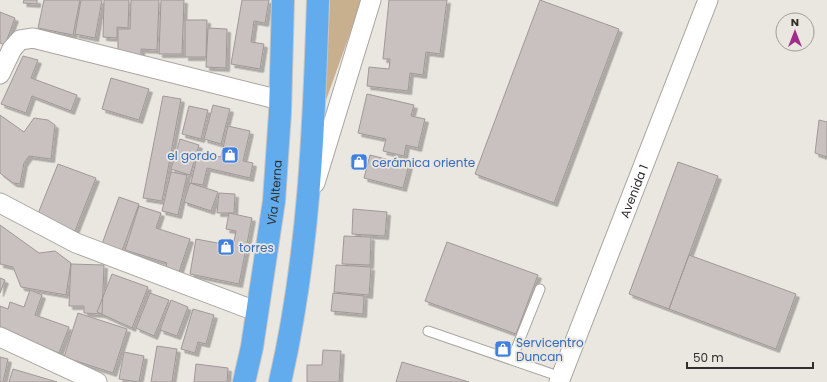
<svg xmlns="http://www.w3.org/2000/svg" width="827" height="382" font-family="Poppins,sans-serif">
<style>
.green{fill:#c8af8d}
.building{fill:#c9c1c0;stroke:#a09897;filter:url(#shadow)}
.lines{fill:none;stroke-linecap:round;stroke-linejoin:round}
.service-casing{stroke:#a9a5a0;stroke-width:11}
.minor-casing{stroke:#a9a5a0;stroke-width:21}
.trunk-casing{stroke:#c5c5c4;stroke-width:24}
.service{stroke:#fff;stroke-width:9}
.minor{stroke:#fff;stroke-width:19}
.trunk{stroke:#62acee;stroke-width:22}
.labels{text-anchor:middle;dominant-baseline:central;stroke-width:3.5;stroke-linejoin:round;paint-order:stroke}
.shop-label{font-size:12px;fill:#366cbe;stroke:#eae6e0;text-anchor:start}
.street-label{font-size:12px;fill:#312f2d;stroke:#eae6e0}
</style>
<defs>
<filter id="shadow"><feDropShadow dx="3.5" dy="3.5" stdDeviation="0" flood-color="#0004"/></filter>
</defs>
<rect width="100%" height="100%" fill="#eae6e0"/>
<path class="green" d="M330,0H362L325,103Z"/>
<path class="building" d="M24,0H37V4L23,3Z
M44,0H80L73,35L38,28Z
M81,0H102L95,38L75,34Z
M104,0H129L128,28L117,27V38L103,37Z
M131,0H159L157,50L141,49V55L118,54V29H130Z
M161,0H184L182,54H159Z
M242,0H269L265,23L254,21L251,42L264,44L260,69L231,64Z
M389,0H447L440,54L426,52L423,75L410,73L408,91L367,86L369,67L389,69L390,59H383Z
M540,0L619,29L554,203L475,174Z
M0,12L15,18L5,45L0,43Z
M185,20H207L206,57H185Z
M208,28L227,29L226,68L206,67Z
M23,56L38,60L31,78L77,95L71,111L32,96L26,113L1,104Z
M111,78L149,89L139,120L102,109Z
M367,94L414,105L411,116L425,119L418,148L406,145L404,156L383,151L386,139L358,133Z
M163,96L181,99L162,201L143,198Z
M213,105L230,109L221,144L204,139Z
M189,106L208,110L201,139L182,134Z
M0,115L24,132L34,118L48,120L55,125L51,159L29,156L24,163L20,184L13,183L0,173Z
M819,120L827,122V157L815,153Z
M228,126L250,131L243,161L253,163L250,178L207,168L203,185L191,183L198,152L221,157Z
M180,139L199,145L190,175L171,169Z
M370,155L409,165L403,188L364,178Z
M678,162L718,176L669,309L629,294Z
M58,164L96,178L75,231L37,216Z
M171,172L187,175L178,215L162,211Z
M190,183L218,192L211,211L184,202Z
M219,193L235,194L234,213H217Z
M119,197L139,204L122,251L102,244Z
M139,206L161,213L156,228L190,239L179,272L165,268L167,263L125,250Z
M353,209L387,212L385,236L352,234Z
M229,213L252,218L239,284L190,274L196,239L233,246L236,231L226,229Z
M0,225L39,253L55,251L71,263L66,295L21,287L13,267L0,264Z
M344,236L371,237L370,265L342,264Z
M447,242L538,275L516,334L425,301Z
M689,255L796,294L776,349L669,309Z
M71,264L104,265L102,314L84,313V306H69Z
M336,265L371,267L369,295L334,292Z
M112,274L148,287L132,328L97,312Z
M0,278L5,280L0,293Z
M30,290L42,295L35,315L69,327L59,353L0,331V306L8,309L10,302L24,307Z
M150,293L169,300L154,336L136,328Z
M333,293L364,296L363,314L331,311Z
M171,300L188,307L177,336L160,330Z
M193,309L214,315L206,344L198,342L195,353L181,349Z
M78,313L127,329L113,373L64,357Z
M157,346L177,349L172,382H151Z
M323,350L341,351L339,382H307V365H322Z
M124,352L144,356L139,382L119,379Z
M0,357L8,359L3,382H0Z
M402,362L469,382H396Z
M196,364L228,368L227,382H194Z
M13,369L57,382H9Z"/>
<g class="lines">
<g class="service-casing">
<path id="service" d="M428,331L561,377
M512,359L540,289"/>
</g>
<g class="minor-casing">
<g id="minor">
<path d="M0,74L12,49L20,40L33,38L280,100"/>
<path d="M315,183L371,0"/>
<path d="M0,203L76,243L258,312"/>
<path d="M0,337L97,382"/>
<path id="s1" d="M559,382L708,0"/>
</g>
</g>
<g class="trunk-casing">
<g id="trunk">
<path id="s2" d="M244,382L252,347L274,201L280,113L283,0"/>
<path d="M280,382C309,256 314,129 318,0"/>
</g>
</g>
<use href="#service" class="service"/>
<use href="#minor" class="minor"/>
<use href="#trunk" class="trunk"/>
</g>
<defs>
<g id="shop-square" transform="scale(0.9)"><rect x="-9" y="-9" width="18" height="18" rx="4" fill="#3f7fe0" stroke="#eae6e0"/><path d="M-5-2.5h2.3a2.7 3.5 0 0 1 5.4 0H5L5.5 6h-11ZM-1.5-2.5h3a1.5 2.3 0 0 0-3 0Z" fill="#fff"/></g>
</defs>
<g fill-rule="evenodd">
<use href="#shop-square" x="230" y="155"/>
<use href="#shop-square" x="359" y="162"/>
<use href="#shop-square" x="226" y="247"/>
<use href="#shop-square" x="503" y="349"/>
</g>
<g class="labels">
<g class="shop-label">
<text x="217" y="155" text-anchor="end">el gordo</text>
<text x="372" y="162">cerámica oriente</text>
<text x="239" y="247">torres</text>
<text x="516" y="342">Servicentro<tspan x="516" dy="14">Duncan</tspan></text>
</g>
<g class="street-label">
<text stroke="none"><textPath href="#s1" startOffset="205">Avenida 1</textPath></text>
<text stroke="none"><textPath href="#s2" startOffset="192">Vía Alterna</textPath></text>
</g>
</g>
<g transform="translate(795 32)"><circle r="19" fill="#eae6e0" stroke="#a09d98"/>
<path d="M0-3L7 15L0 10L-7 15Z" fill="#9f2d8a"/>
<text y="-6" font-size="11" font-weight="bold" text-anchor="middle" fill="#312f2d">N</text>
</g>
<path d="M687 362v6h126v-6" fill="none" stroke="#312f2d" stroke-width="2"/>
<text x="693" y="362" font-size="12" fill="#312f2d" stroke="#eae6e0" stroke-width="3" paint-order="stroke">50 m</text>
</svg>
